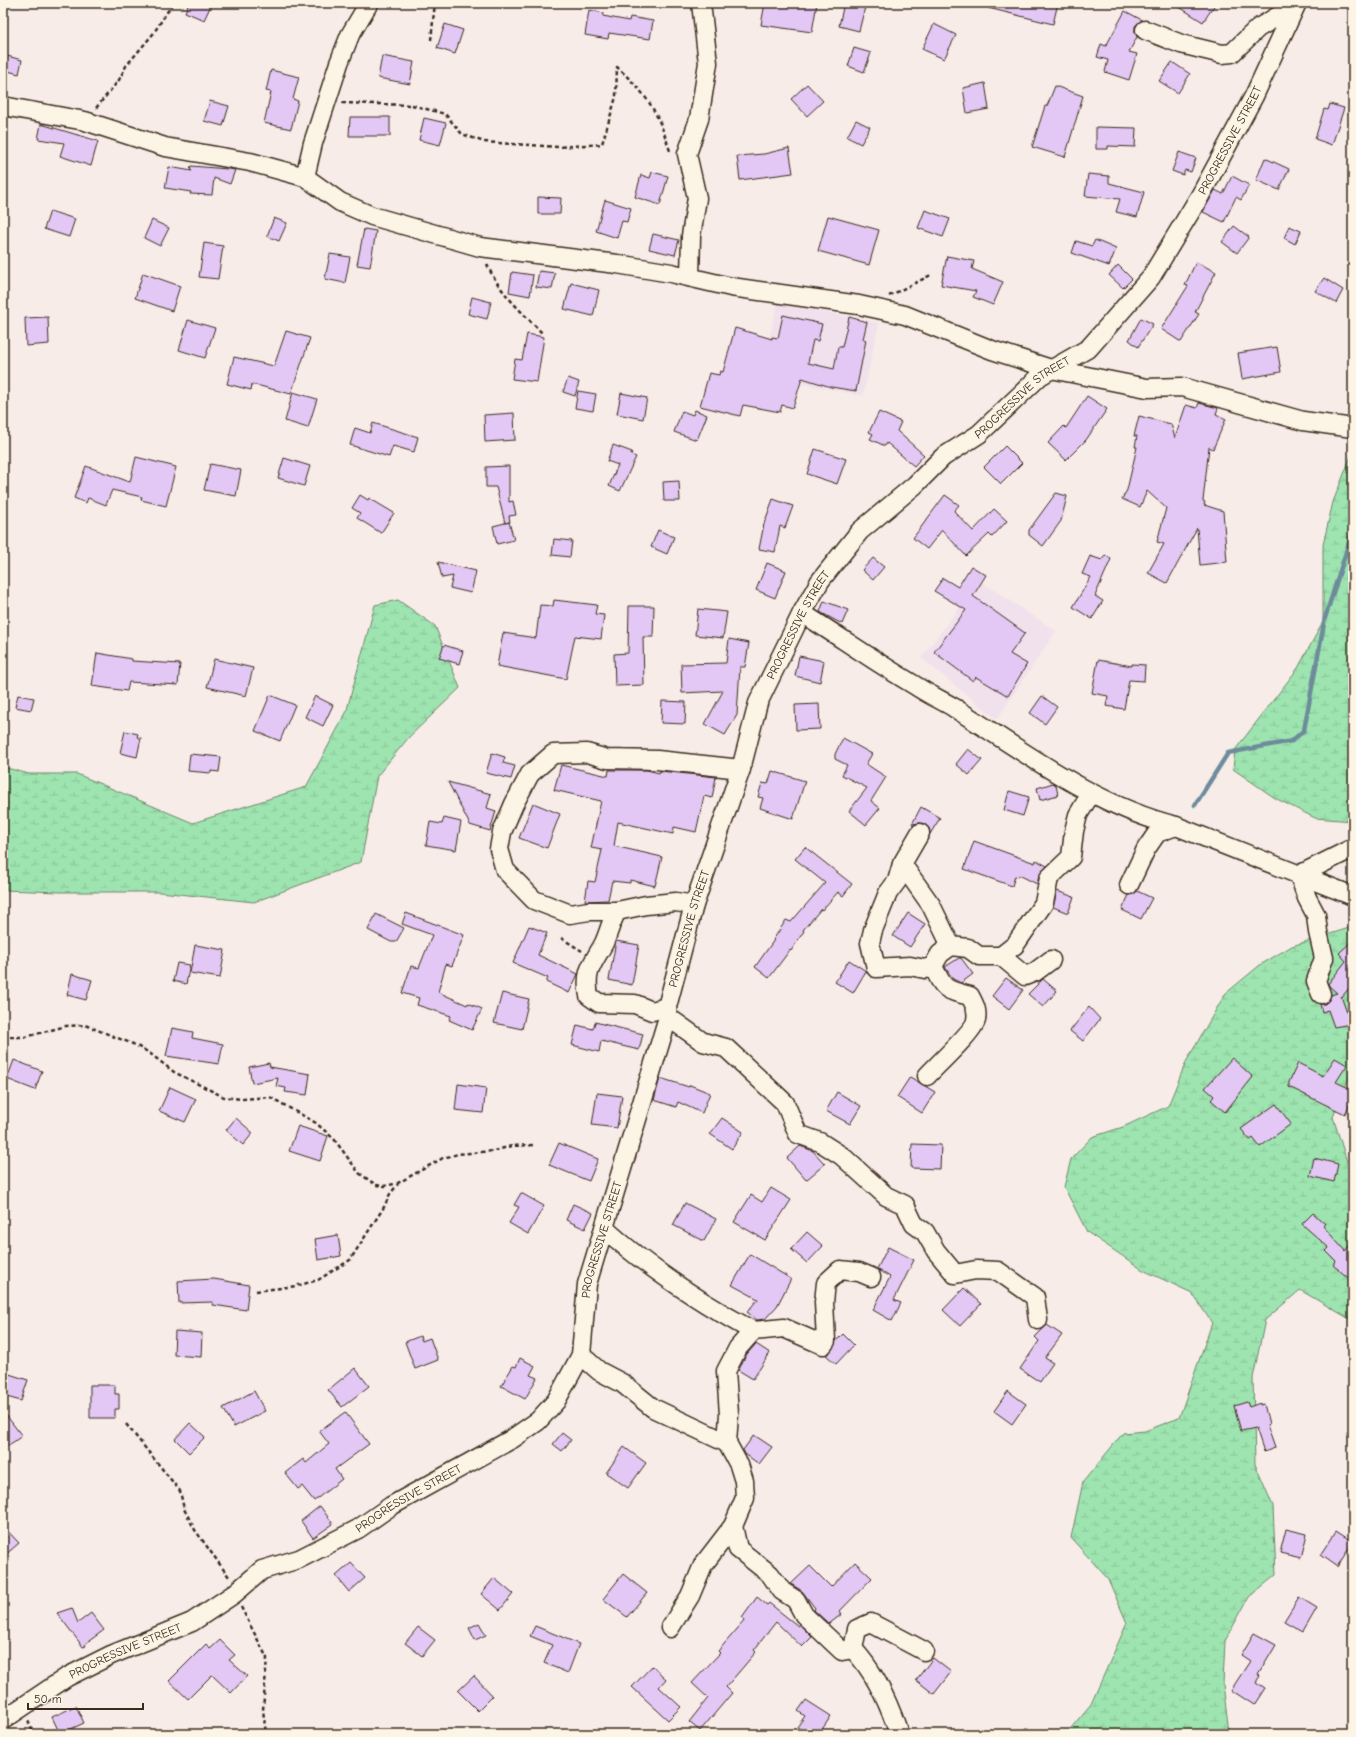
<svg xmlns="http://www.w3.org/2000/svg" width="1356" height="1737" font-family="'Comic Neue',sans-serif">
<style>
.built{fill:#f1e1ec}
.wetland{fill:url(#wetland-marsh);stroke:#6c8767}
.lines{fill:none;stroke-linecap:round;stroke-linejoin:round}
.stream{stroke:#6d8c9b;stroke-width:4.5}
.building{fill:#e3c7f5;stroke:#3b2a1e}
.minor-casing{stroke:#3b2a1e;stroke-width:21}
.path{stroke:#3b2a1e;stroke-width:2.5;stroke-dasharray:4 3;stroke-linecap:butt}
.minor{stroke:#fcf5e5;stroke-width:18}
.labels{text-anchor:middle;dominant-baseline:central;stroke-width:3;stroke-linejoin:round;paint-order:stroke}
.street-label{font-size:12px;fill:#3b2a1e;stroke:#fcf5e5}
</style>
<defs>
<pattern id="wetland-marsh" width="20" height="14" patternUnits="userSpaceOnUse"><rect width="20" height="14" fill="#9ee4b0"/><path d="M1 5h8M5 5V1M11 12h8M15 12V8" fill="none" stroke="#89c497"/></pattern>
</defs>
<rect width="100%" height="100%" fill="#f7ece8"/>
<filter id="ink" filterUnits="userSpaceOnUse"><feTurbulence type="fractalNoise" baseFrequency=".025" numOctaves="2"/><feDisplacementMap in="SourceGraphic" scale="8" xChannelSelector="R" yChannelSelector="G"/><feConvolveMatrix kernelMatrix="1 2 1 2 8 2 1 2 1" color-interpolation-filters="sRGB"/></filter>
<g filter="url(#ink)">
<path class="built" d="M778,302L879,323L863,396L760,375Z
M980,581L1056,631L997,719L921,658Z"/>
<path class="wetland" d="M1353,451V821L1315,818L1275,798L1233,769L1235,750L1298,668L1323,622V545L1333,502Z
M398,600L435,626L460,688L409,737L377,776L361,862L254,902L160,892H60L3,890V767L29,774H77L193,823L306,787L346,713L375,605Z
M1353,925V1068L1333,1117L1353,1181V1321L1300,1290L1265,1320L1253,1378L1255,1464L1273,1506L1276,1575L1249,1597L1225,1641L1223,1684L1229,1734H1066L1091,1704L1127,1623L1108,1579L1071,1538L1083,1482L1123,1433L1145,1431L1179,1418L1212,1323L1192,1293L1143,1270L1087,1232L1064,1187L1071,1159L1092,1137L1123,1127L1168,1106L1186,1062L1225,994L1260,965L1292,946L1346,929Z"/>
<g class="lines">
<path class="stream" d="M1195,805L1228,753L1292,741L1304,730L1325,618L1353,530"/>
</g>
<path class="building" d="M189,3H212L204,20L185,12Z
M765,3H817L812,32L761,25Z
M844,3H866L859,31L839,26Z
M988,3H1058L1053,24L988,8Z
M1173,3H1216L1203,22Z
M589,10L604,13L603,16L629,21L630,17L653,21L650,39L609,33L608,39L585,35Z
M1125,11L1142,20L1135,26V32L1137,37L1129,52L1137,54L1129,80L1105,72L1108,60L1097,57L1101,44L1106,46Z
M445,24L463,30L455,54L437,48Z
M934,24L956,35L944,59L922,49Z
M854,48L871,53L864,72L848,66Z
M7,56L22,60L19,74L4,70Z
M382,56L414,62L410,84L378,78Z
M1172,62L1190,74L1178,93L1159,81Z
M271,70L299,77L293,99L298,101L291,129L264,123L271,92L266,91Z
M985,83L989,109L967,113L963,88Z
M807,84L823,101L807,116L791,99Z
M1055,86L1083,96L1065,157L1032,147L1045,106H1047Z
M210,101L229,106L223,126L204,121Z
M1330,104L1344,108L1332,145L1315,139L1324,109L1328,110Z
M350,117H390V136H349Z
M424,118L446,123L440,145L419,140Z
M856,120L870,127L861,144L847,137Z
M41,124L98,141L91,166L60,156L64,143L38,139Z
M1096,127L1136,128L1135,147L1108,146V149H1096Z
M789,148L793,173L740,180L737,156L764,154Z
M1179,152L1196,158L1191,172L1185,170L1183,175L1172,171Z
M1265,158L1289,169L1279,190L1256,180Z
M191,166L228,169L235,170L230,184L214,178L212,195L190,194L191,192L165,188L169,167L192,171L190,169Z
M652,172L668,176L660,205L635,197L641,175L650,178Z
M1088,174L1109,176V183L1144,192L1137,217L1116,212L1120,199L1085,196Z
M1232,176L1249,185L1241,200L1236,197L1224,222L1203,212L1215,190L1223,194Z
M538,197L561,198L560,214H538Z
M605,200L631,208L627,222L622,221L617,238L596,231Z
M925,210L950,219L943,237L918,228Z
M50,211L75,219L69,237L44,229Z
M828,216L879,230L869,265L818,251Z
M274,218L287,223L279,241L267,236Z
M152,220L169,228L160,246L144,238Z
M1234,226L1249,237L1237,253L1222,242Z
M1289,226L1301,231L1295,244L1284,238Z
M364,229L376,231L370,267L357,265Z
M653,234L679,240L675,255L649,249Z
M1095,240L1116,249L1109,266L1072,253L1076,241L1092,246Z
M204,243L223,246L218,279L199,277Z
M330,254L350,257L345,283L325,279Z
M947,256L974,261L972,269L1003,282L993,305L973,297L976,291L941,285Z
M1196,262L1216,272L1195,312L1199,314L1181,342L1161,329L1188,286L1185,285Z
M1118,265L1132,279L1123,288L1109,275Z
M539,271L555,273L552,289L536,287Z
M512,272L533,275L530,296L509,292Z
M143,273L180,286L172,311L135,298Z
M1324,278L1343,290L1336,303L1315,291Z
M571,283L599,290L593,316L564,309Z
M472,297L491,302L487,319L468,314Z
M783,315L822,324L818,341L813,340L808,363L834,369L838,347H842L849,317L867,322L863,339L866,340L856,391L831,387L802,378L793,408L782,405L780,412L743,405L740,416L700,406L709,373L719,375L720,371L723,372L735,328L772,339V337L778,338Z
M48,317L49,344L26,346L25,318Z
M1141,318L1153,324L1138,347L1129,340Z
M188,320L215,328L205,358L179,350Z
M286,331L310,338L291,394L252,384L251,390L227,384L234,357L274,366Z
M527,334L544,337L537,382L512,379L515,359L522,360Z
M1277,347L1281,372L1242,379L1238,353Z
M568,378L579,382L575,396L563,392Z
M578,391L596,394L593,411L575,408Z
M293,392L317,399L308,428L285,421Z
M621,393L647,398L643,419L617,414Z
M1087,396L1107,409L1086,440L1066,460L1048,443L1064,426L1066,428Z
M1199,403L1218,408L1216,414L1226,419L1213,449L1209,447L1203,501L1205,502L1204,505L1223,511L1227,562L1200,565L1197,528L1167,583L1148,573L1164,544L1157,542L1166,508L1147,491L1140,507L1122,499L1127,490L1137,447H1135L1137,436H1134L1139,416L1171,424L1175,438L1186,405L1197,408Z
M695,410L707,415L697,440L674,432L682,411L693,415Z
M879,412L901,422L897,431L924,455L914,466L887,443L885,446L870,439L873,434L869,432Z
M514,413L515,440L485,442L484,415Z
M373,423L418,437L414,452L393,446L389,457L350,445L355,428L370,433Z
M613,445L632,452L631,455L636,457L620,491L609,486L618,465L607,461Z
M1005,446L1022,463L1001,484L984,467Z
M815,449L846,459L837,484L807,474Z
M136,457L176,467L166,506L141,500L142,497L112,490L106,505L88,498L86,503L74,498L86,466L130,482Z
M284,458L310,466L304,486L278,478Z
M210,464L241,470L236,496L204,490Z
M509,466V502L513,501L516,515L509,516L510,522L505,523L496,487H486V467Z
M679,481L680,501H664L663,482Z
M1056,493L1067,496L1061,521L1043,546L1029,535V530Z
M360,495L368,500L369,498L394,513L381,533L357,518L360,513L352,508Z
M945,495L959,505L954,511L973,531L994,509L1007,521L992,537L989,534L966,556L942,530L927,549L913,538Z
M773,499L793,506L785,528L780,526L775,552L759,549L764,524Z
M509,522L514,540L497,544L493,526Z
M658,530L674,537L667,554L651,547Z
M554,539L572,541L570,557L552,555Z
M1105,555L1111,559L1095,596L1103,601L1092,619L1073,607L1091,577L1082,574L1090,556L1102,560Z
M873,558L884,567L873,580L862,570Z
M438,562L476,571L471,593L450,588L453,576L442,578Z
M767,563L786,571L775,598L756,590Z
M971,566L986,575L973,596L1025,633L1010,654L1027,664L1008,696L976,677L973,681L934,652L966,610L934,591L943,578L958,587Z
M554,600L597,605L595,614L604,615L601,639L575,636L566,679L497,666L503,633L536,638L540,605L553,606Z
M824,601L848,610L842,624L820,612Z
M629,606H654L653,637H643L644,685L615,686L614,654L628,653Z
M698,609L727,612L723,638L695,635Z
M729,639L749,643L745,667H740L737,715L725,735L705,724L723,691L682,693L681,664L726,663Z
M444,645L463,651L459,664L439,658Z
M97,653L132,659V661L180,664L178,685L129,682L127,691L92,686Z
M799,656L824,661L820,682L795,676Z
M214,659L253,668L246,696L207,687Z
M1098,660L1132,666V664L1145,665L1144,681L1129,680L1124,709L1106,706L1108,696L1092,693Z
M18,695L34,698L31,710L15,707Z
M270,695L295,705L280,741L255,731Z
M315,696L333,705L323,726L305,717Z
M1042,696L1057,707L1045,724L1030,713Z
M662,701L686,702L685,724L661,723Z
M819,704L820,729L796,730L795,705Z
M125,731L138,734L137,737L141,738L137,757L120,753Z
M843,738L872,754L866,764L886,777L871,801L880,808L866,825L849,811L867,788L842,775L847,765L835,759V754Z
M968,749L982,760L969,775L956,764Z
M492,753L505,757L503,763L515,766L511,779L486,773Z
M190,754L221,757L219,772L211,771V773L188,771Z
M561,765L608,776L609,770H647L659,773L660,771L716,777L712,798L704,796L696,832L674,827L673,834L618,822L614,846L662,857L655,886L630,880V883L612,881L608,900L585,901L588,881L595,882L602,850L591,848L601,801L554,790Z
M772,771L805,781L793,819L760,808L763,798L758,797L762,783L768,784Z
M448,782L491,794L487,808L496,811L490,831L470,825Z
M1053,783L1056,785L1058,795L1040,800L1037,788Z
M1009,791L1029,797L1023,816L1004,810Z
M533,803L560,814L547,848L519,838Z
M921,807L940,818L930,834L929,828L925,824L920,823L912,824Z
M444,818L461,822L456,850L426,845L430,822L442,824Z
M974,841L1035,863L1036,860L1047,866L1039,876L1037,884L1019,875V877L1015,876L1012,886L964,869Z
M805,847L852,884L843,896L838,892L822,910L821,909L803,930L804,931L791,951L790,950L769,978L755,967L774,940H773L786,920L791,922L825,883L795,859Z
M1057,891L1074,897L1068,913L1053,907Z
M1137,891L1152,898L1141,919L1122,910L1129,895Z
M406,913L464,935L452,966L446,964L438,992L467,1005L468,1003L482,1009L472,1030L449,1020L451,1016L417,1005L419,998L402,993L411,966L419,968L432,935L402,924Z
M908,913L925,924L910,947L893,936Z
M376,914L404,928L396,942H391L368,930Z
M529,926L547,933L538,955L578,974L569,993L546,982L548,978L513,963Z
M1353,940V983L1342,997L1341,996L1351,1024L1334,1027L1328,1010L1322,1012L1320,1004H1325L1329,1000L1331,995L1337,993L1330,987L1328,984L1346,961L1339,953Z
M616,941L639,945L632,985L609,980Z
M195,945L225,950L220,978L190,973Z
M959,958H961L973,974L961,983L953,979L945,967Z
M849,960L866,971L853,993L835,982Z
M177,963L190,965L186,984L173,981Z
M72,974L92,980L86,1000L67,995Z
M1006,978L1023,990L1009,1009L992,996Z
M1043,979L1057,991L1043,1007L1028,994Z
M502,993L529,999L522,1029L494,1023Z
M1089,1007L1100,1019L1083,1041L1070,1031Z
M595,1022L643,1034L639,1050L601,1041L599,1052L572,1045L577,1025L593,1029Z
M172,1028L193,1032L192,1038L223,1044L219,1064L166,1056Z
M1232,1058L1253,1077L1225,1112L1211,1100L1214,1096L1205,1088Z
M1335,1058L1347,1065L1336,1082L1353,1090V1097L1345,1114L1289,1087V1082L1298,1063L1323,1076Z
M14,1060L42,1071L35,1090L7,1079Z
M269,1063L270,1067L310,1074L307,1095L285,1092L286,1088L276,1086L278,1078L252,1083L249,1067Z
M910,1077L935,1092L922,1113L897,1097Z
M660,1078L689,1087L690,1085L710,1093L702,1113L678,1102L676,1107L654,1100Z
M458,1084L486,1088L483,1113L455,1110Z
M170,1087L196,1099L185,1122L159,1111Z
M837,1092L861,1106L850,1124L826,1111Z
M597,1093L622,1096L617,1128L592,1125Z
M1276,1104L1291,1124L1260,1147L1253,1138L1250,1140L1241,1129Z
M236,1118L253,1133L243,1145L226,1130Z
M722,1118L743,1132L732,1149L710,1134Z
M298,1126L328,1136L320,1161L289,1151Z
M559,1143L598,1159L589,1181L549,1165Z
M912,1144L941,1145L940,1169L911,1168Z
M800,1146L813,1151L825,1164L806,1180L787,1158Z
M1314,1158L1338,1164L1334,1182L1310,1176Z
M771,1188L791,1200L765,1240L734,1222L751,1195L762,1202Z
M521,1193L544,1206L528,1234L509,1223L519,1207L514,1205Z
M685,1203L716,1219L704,1241L673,1225Z
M573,1204L593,1213L585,1229L566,1220Z
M1313,1213L1325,1224L1323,1226L1345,1251L1353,1242V1282L1333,1265L1336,1261L1326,1251L1329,1248L1302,1224Z
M807,1232L823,1246L807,1263L791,1249Z
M338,1235L341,1256L318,1260L315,1239Z
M888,1247L914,1260L894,1300L901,1303L892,1321L873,1310L890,1277L877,1269Z
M750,1254L791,1279L777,1306L765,1319L757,1320L747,1312L758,1299L732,1285Z
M214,1279L249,1285L246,1310L213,1305V1302L179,1303L178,1281Z
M964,1288L981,1304L960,1326L943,1310Z
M1047,1325L1062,1335L1045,1358L1053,1363L1040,1382L1020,1369L1039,1341L1035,1337Z
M175,1331L202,1333L201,1357L174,1355Z
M843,1334L854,1345L836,1364L826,1355L831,1351L836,1341Z
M420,1336L422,1341L430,1338L438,1360L415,1369L405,1342Z
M756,1344L770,1353L753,1379L738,1370L747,1354Z
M520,1358L535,1366L530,1375L537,1378L525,1399L501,1386L513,1366L516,1367Z
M355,1368L369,1386L342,1407L328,1390Z
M6,1373L28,1380L21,1401L3,1396V1383Z
M90,1385H115V1394H119V1409H115V1418H90Z
M254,1391L265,1411L234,1427L223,1408Z
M1008,1391L1026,1404L1012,1424L994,1411Z
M1247,1402L1249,1407L1260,1403V1405L1264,1404L1269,1424L1267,1425L1275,1448L1264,1452L1256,1428L1241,1431L1234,1406Z
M3,1411L22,1436L3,1449Z
M345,1412L369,1444L335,1469L342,1479L314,1501L302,1486L298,1489L285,1473L303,1459L306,1463L329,1444L319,1431Z
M190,1423L205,1437L189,1453L175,1439Z
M562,1433L571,1440L562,1451L553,1444Z
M754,1435L772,1447L759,1464L745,1454L743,1450Z
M624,1447L646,1463L628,1488L606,1473Z
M320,1506L333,1524L313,1538L301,1521Z
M3,1526L19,1543L3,1557Z
M1286,1529L1307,1534L1301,1558L1280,1553Z
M1336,1531L1353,1542L1337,1567L1320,1555Z
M855,1562L872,1578L840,1611L842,1614L829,1624L814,1610L815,1608L802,1591L791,1584L810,1566L831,1587Z
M351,1563L365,1578L349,1592L336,1576Z
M623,1574L647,1593L627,1617L603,1599Z
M494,1578L513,1594L500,1610L481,1594Z
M757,1597L767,1605L769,1603L798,1626L799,1624L812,1637L802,1647L776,1622L754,1650L756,1652L726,1687L732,1693L700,1731L689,1722L708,1698L692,1683L720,1653L718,1651L745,1620L742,1618Z
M1299,1597L1317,1608L1303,1632L1284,1621Z
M72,1608L78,1623L91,1613L104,1630L85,1644L86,1646L83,1647L57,1613Z
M479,1623L486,1635L475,1640L469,1628Z
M535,1626L579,1644L568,1673L544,1663L552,1645L530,1636Z
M418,1627L435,1640L422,1656L405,1643Z
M1254,1633L1276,1645L1258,1675L1260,1676L1256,1682L1265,1688L1254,1705L1231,1690L1250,1661L1241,1655Z
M220,1640L235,1655L229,1660L247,1676L231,1693L212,1675L188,1699L169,1681L206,1644L210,1649Z
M933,1658L951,1672L934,1694L916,1680Z
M652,1666L666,1679L659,1687L681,1707L668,1720L632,1687Z
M474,1676L493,1696L478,1711L458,1691Z
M806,1700L831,1716L819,1734H808L797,1727L805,1716L798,1711Z
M76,1706L84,1723L60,1734L52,1717Z"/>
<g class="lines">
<g class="minor-casing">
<g id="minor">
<path d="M1145,30L1181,44L1222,54L1232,53L1258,28L1295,6"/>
<path d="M3,106L85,121L165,147L250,162L305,177L340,202L372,216L480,247L617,264L671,273L731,287L859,305L905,315L992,350L1051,369L1147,388L1182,387L1303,421L1353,428"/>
<path d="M305,177L313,143L339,63L350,35L369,3"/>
<path d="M690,277L691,236L697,198L687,154L699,119L708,63L701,3"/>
<path d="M802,613C840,637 877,663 916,686C928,694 941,700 953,707C1025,752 1093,805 1176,826L1353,896"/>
<path d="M920,833L902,864L897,881L888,893L873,930L870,943L876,968L910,966L925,969L933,966L940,954L951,946L968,948L979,956H1001L1015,945L1044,903L1049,878L1071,857L1074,831L1078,815L1091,793"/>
<path d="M902,864L931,905L951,946"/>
<path d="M1129,885L1146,849L1157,833L1176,826"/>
<path d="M694,905L676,902L646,905L617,911H589L570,914L534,900L505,870L499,849L502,832L514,804L530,774L553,754L587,753L607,759L657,760L741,769"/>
<path d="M617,911C611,921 609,932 604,943C593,964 584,970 589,996L599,1003L635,1004L652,1011L667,1007"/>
<path d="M1001,956L1025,976L1035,972L1051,960"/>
<path d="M1321,994L1316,981L1324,958L1318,932L1316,915L1307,898L1299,875L1353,848"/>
<path d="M668,1017L703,1042L726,1048L785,1103L798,1134L820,1142L842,1156L886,1196L905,1205L914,1224L925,1232L936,1251L955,1274L976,1270L998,1271L1035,1297L1038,1320"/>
<path d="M927,1076C936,1066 975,1030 976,1020C978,1010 974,1004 970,996C945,990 944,990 933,966"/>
<path d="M604,1228C649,1269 700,1302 753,1331"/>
<path d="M581,1355L599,1371L622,1383L653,1408L727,1443L739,1465L744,1481L745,1498L733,1526L703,1565L690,1596L670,1628"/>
<path d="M727,1443L729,1414L726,1371L738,1348L753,1331L784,1328L823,1345L826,1341L824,1302L826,1283L840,1270L859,1272L871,1277"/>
<path d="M733,1526L738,1549L770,1574L782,1591L796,1600L804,1615L842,1651L853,1649C874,1671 887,1699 897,1728"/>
<path d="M853,1649L857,1629L871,1623L924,1651"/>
<path id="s1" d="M3,1720L67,1677L111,1655L192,1622L234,1594L262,1570L299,1559L358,1529L391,1506L512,1439L538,1421L556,1401L581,1355L587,1284L668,1017L667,1007L694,905L741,769L758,703L802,613L820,581L860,531L915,485L943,457L979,434L1040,376L1089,348L1151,277L1200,196L1254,96L1297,3"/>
</g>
</g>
<path class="path" d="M431,40L435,3
M342,103L412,105L445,114L462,134L484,142L558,147L602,144L616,97L617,67C649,97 657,110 670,151
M96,108L119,80L126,66L153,34L173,3
M487,264C498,291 522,312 542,333
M889,296L931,275
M561,938L582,951
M3,1037H25L66,1026L85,1025L133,1044L148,1052L174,1072L224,1097L242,1099L270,1097L316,1123L334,1139L359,1173L376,1185L385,1186L398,1183L443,1158L458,1154L493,1151L512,1146L534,1145
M256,1291L296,1286L318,1280L350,1260L384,1207L390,1194L398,1184
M126,1424L180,1491L184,1509L195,1530L229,1577
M241,1607L267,1658L263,1710L266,1734
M28,1721L34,1734"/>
<use href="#minor" class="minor"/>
</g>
</g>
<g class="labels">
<g class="street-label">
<text stroke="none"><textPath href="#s1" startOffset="2121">PROGRESSIVE STREET</textPath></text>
<text stroke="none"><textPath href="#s1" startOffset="1785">PROGRESSIVE STREET</textPath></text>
<text stroke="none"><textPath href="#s1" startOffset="1461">PROGRESSIVE STREET</textPath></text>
<text stroke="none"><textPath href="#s1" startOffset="1137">PROGRESSIVE STREET</textPath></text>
<text stroke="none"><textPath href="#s1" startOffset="813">PROGRESSIVE STREET</textPath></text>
<text stroke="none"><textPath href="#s1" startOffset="465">PROGRESSIVE STREET</textPath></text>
<text stroke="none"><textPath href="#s1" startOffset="141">PROGRESSIVE STREET</textPath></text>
</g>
</g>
<rect width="1356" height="1737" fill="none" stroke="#fcf5e5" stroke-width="16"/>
<rect x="8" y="8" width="1340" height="1721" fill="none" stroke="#3b2a1e" stroke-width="1.5" filter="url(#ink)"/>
<path d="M28 1703v6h115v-6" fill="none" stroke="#3b2a1e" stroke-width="2"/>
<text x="34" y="1703" font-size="12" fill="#3b2a1e" stroke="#fcf5e5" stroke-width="3" paint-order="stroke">50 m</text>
</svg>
